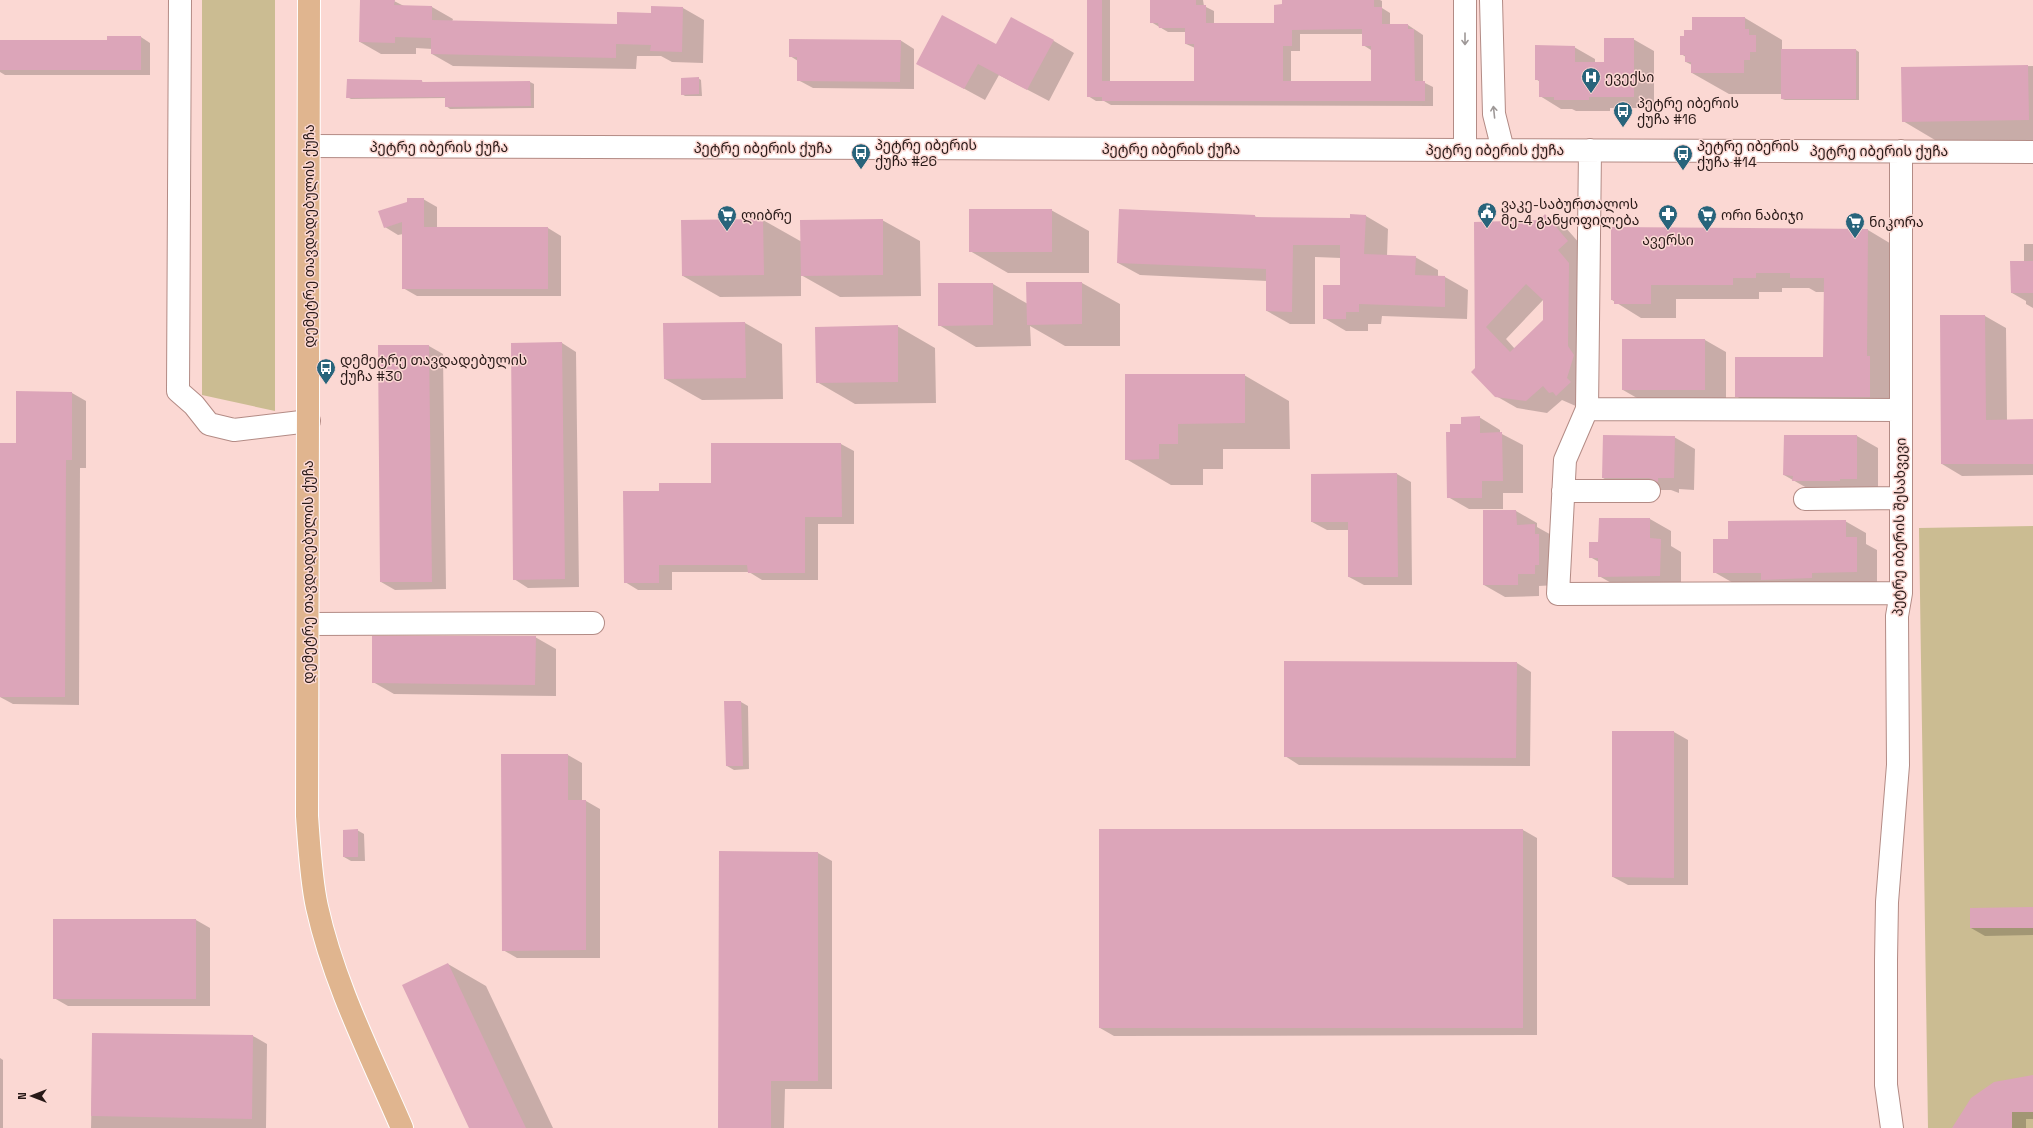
<svg xmlns="http://www.w3.org/2000/svg" width="2033" height="1128" font-family="'Space Grotesk','Noto Sans Georgian',sans-serif">
<style>
.green{fill:#cbbc92}
.shadow{fill:#0003;fill-rule:evenodd}
.building{fill:#dca5b9;fill-rule:evenodd}
.lines{fill:none;stroke-linecap:round;stroke-linejoin:round}
.minor-casing{stroke:#b38b85;stroke-width:24}
.major-casing{stroke:#fff;stroke-width:24}
.minor{stroke:#fff;stroke-width:22}
.major{stroke:#e0b58f;stroke-width:22}
.oneway{stroke:#9e9897}
.labels{text-anchor:middle;dominant-baseline:central;stroke-width:3;stroke-linejoin:round;paint-order:stroke}
.poi-label{font-size:14px;fill:#281917;stroke:#fbd8d3;text-anchor:start}
.street-label{font-size:14px;fill:#281917;stroke:#fbd8d3}
</style>
<rect width="100%" height="100%" fill="#fbd8d3"/>
<path class="green" d="M202,0H275V411L202,395Z
M2033,526V1128H1928L1919,528Z"/>
<path class="shadow" d="M1088,0H1110V82H1195V48L1186,44V32H1168L1151,22L1150,0H1203L1204,6L1214,11V24H1275L1283,5V0H1380L1382,1V8L1390,13V25H1408L1423,35V82L1433,87V106L1111,105L1104,101H1096L1088,96ZM1300,34H1363V45L1371,50L1372,82H1291V51H1300Z
M394,1L404,6L432,7L453,19L452,22L618,25L652,14L683,8L704,20L703,63L672,62L661,56H637L636,69L453,66L432,54V49L416,48V54H381L360,42Z
M1745,18L1782,40V50H1856L1859,52V100H1785L1782,99V94H1729L1692,73V65L1686,62V57L1681,54L1685,37L1693,31Z
M141,37L150,43V75H5L0,72V41H108Z
M1633,39L1654,51V108H1610V111H1576L1572,109H1561L1540,96V82L1536,79L1574,47L1595,59V63H1605Z
M900,40L914,49V89L813,88L798,80V61L790,56Z
M1054,41L1074,53L1049,101L999,75L985,100L939,75L996,46Z
M2033,66V142L1940,143L1903,121L1902,68Z
M698,78L701,80L702,96H685L682,94Z
M421,81L425,83L530,82L534,84V108L450,109L446,106V98L351,99L347,97Z
M423,199L437,207V228H548L561,236V296H417L403,288V234L398,235L385,227Z
M1051,210L1089,231V273H1008L970,251Z
M1254,216L1259,218L1351,219L1366,216L1388,229L1387,256L1415,257L1438,270V276L1445,277L1468,290L1467,319L1382,316L1381,324H1368V331H1346L1324,318L1341,286V258L1315,257V324H1290L1267,311V281L1140,275L1118,263Z
M1545,216L1566,228L1588,253L1578,407L1562,400L1547,413L1517,408L1496,396L1476,368L1475,223L1540,221ZM1544,299V321L1515,349L1506,339Z
M763,220L802,242L882,220L920,241L921,296L840,297L801,275V296L720,297L683,276Z
M1612,228L1868,230L1893,245L1895,412L1761,411L1736,396L1824,358L1825,292H1816L1809,288H1782V292H1759V299H1676V318H1641L1612,300Z
M2024,244H2033V308L2026,304V301L2012,293L2024,262Z
M1028,283H1082L1120,304V346H1065L1030,326L1031,346L976,347L939,325L993,284L1028,304Z
M1941,316H1985L2006,328L2007,420H2033V475L1962,476L1942,464Z
M745,323L782,344L783,399L702,400L665,379Z
M897,326L935,348L936,403L855,404L817,382Z
M1623,340H1705L1726,352V402H1644L1623,390Z
M562,343L576,352L579,587L528,588L514,579L512,344Z
M429,346L443,354L446,589L395,590L381,582Z
M1244,375L1289,401L1290,449H1223V469H1203V485H1171L1126,459Z
M17,392L72,393L86,401V468H80L79,705L13,704L0,697V444H17Z
M1479,417L1500,430V433L1523,445V493H1503V509H1469L1448,497L1462,425Z
M1857,436L1878,448V490L1814,492L1784,475Z
M1674,437L1695,449L1694,490L1679,489V493L1671,490H1624L1603,478Z
M841,444L854,451V524H818V580H762L749,572H672V590H638L625,582L660,492L712,484Z
M1397,474L1411,482L1412,585H1364L1349,577V530H1327L1312,522V475Z
M1484,511H1516L1537,523V527L1555,537L1556,585L1539,586V596L1505,597L1484,585Z
M1600,519H1650L1671,531V546L1681,552V587L1620,588L1599,576V562L1590,557L1599,543Z
M1845,521L1866,533V544L1877,550V584H1735L1714,572L1729,540Z
M535,637L556,649V696L394,694L373,682Z
M1517,663L1531,672L1530,766L1299,765L1285,756Z
M741,702L748,706L749,769L734,770L727,766Z
M1674,732L1688,740V885H1628L1613,877Z
M568,755L582,763V801H586L600,809V958H517L503,950Z
M357,830L364,834L365,861H351L344,857Z
M1523,830L1537,838V1035L1114,1036L1100,1028Z
M720,852L818,853L832,861V1089H785L784,1128H719Z
M2033,908V935L1985,936L1971,928Z
M54,920H196L210,928V1006H68L54,998Z
M448,964L486,986L553,1128H470Z
M93,1034L253,1036L267,1044L266,1128H91Z
M0,1058L3,1060V1128H0Z
M2033,1078V1119H2026V1128H1956Z"/>
<path class="building" d="M360,0H395L394,5L432,6V20L617,24V12L651,13V6L683,7L682,52L650,51L651,45L616,44V58L431,54V38L395,37V43L359,42Z
M1087,0H1102V81H1194V44H1185V28H1159L1158,23H1150V0H1196V5H1206V23H1274V5L1282,4V0H1374V7H1382V24H1408V29H1414L1415,81H1425V101H1102V97H1087ZM1362,29V46H1371V81H1283V46H1292V30Z
M942,15L996,44L1011,17L1054,40L1027,90L978,64L964,89L916,64Z
M1692,17H1745V29H1749V35H1756V52H1750V60H1744V73H1691V62H1685V55H1680V36H1684V30H1692Z
M107,36H141V70H0V40H107Z
M1604,38H1634V97H1589V100H1554V97H1539V80H1535V45L1575,46V62H1604Z
M789,39L901,40L900,82L797,81V57H789Z
M1781,49H1856V99H1781Z
M2028,65L2029,120L1902,122L1901,67Z
M699,77V94L681,95V78Z
M347,79L422,80V82L530,81L531,106L445,107V97L346,98Z
M407,198H424V227H548V289H402V222L384,228L378,211L407,202Z
M969,209H1052V252H969Z
M1119,209L1255,215V217L1350,218V214L1366,215L1364,254L1416,256L1415,275L1445,276V307L1359,304V312H1346V319H1323V285H1340V245H1293L1292,312L1266,311V269L1117,263Z
M1545,214L1568,241L1558,250L1569,263L1568,346L1574,355L1567,378L1571,382L1556,396L1553,392L1549,393L1543,386L1526,401L1495,397L1471,372L1475,368L1474,222L1540,220ZM1526,284L1543,300V320L1510,352L1486,327Z
M763,219L764,275L682,276L681,220Z
M883,219V275L801,276L800,220Z
M1611,227L1868,229L1867,356H1870V397H1735V357H1823L1824,278H1790V273H1756V278H1733V285H1651V304H1614V300H1611Z
M2010,261H2033V293H2011Z
M1026,282H1082V324L1027,325Z
M938,283H993V325L938,326Z
M1940,315H1985L1986,420L2033,419V464H1941Z
M745,322L746,378L664,379L663,323Z
M898,325V382L816,383L815,327Z
M1622,339H1705V390H1622Z
M562,342L565,579L513,580L511,343Z
M378,345H429L432,582H380Z
M1125,374H1245V423L1178,424V444H1159V459L1125,460Z
M16,391L72,392V460H66L65,697H0V443H16Z
M1480,416V433L1502,432L1503,481H1482V498H1447L1446,432H1450V424H1461V417Z
M1603,435L1675,436L1674,478H1658V482L1649,478H1602Z
M1784,435H1857V479H1840V481H1792L1793,476L1783,475Z
M711,443H841L842,517H805V573H748L747,565H659V583H624L623,491H659V483H711Z
M1397,473L1398,577H1348V522H1311V474Z
M1483,510H1516L1517,525L1535,524V534H1539V565H1535V574H1518V585H1483Z
M1599,518H1650V538L1661,539L1660,576L1598,577V558H1589V542H1598Z
M1846,520V537H1857V572L1812,573V578L1761,580V573H1713V539H1728V521Z
M372,636H536L535,685L372,683Z
M1284,661L1517,662L1516,758L1284,757Z
M724,701H741L743,766H726Z
M1612,731H1674V878L1612,877Z
M501,754H568V800H586V950L502,951Z
M358,829V857H343V830Z
M1099,829H1523V1028H1099Z
M719,851L818,852V1081H771V1128H718Z
M2033,907V928H1970V908Z
M53,919H196V999H53Z
M448,963L513,1101L526,1128H469L402,985Z
M92,1033L253,1035L252,1119L91,1116Z
M2033,1075V1112H2012V1128H1952L1971,1098L1994,1082Z"/>
<g class="lines">
<g class="minor-casing">
<path id="minor" d="M180,0L178,391L194,405L209,424L234,430L309,421
M1465,0V150
M1491,0L1494,114L1503,150
M309,146L2033,152
M1590,150L1587,409L1565,460L1558,594L1901,593
M1587,409L1901,410
M1563,491H1649
M1805,499L1901,498
M308,624L593,623
M1892,1128L1886,1085V960L1887,902L1898,765L1897,616L1901,593V151"/>
</g>
<g class="major-casing">
<path id="major" d="M309,0L307,816C309,843 311,880 317,907C334,984 371,1056 402,1128"/>
</g>
<use href="#minor" class="minor"/>
<use href="#major" class="major"/>
</g>
<defs><path id="oneway-shaft" d="M-6 0H5M1.5-3L5.5 0L1.5 3" fill="none" stroke-width="1.6" stroke-linecap="round" stroke-linejoin="round"/></defs>
<g class="oneway">
<use href="#oneway-shaft" transform="translate(1465 39) rotate(90)"/>
<use href="#oneway-shaft" transform="translate(1494 112) rotate(-96)"/>
</g>
<defs>
<g id="hospital-pin" transform="scale(1)"><path d="M0 17L-7.5 6A9.5 9.5 0 1 1 7.5 6Z" fill="#28647b" stroke="#fbd8d3"/><path d="M-5-5h3v3.5h4V-5h3V5h-3V1.5h-4V5h-3Z" fill="#fff"/></g>
<g id="bus-pin" transform="scale(1)"><path d="M0 17L-7.5 6A9.5 9.5 0 1 1 7.5 6Z" fill="#28647b" stroke="#fbd8d3"/><path d="M-5-6H5V4H4V6H2V4H-2V6H-4V4H-5ZM-3.5-4V0h7V-4ZM-3.5 1.2v1.5H-2V1.2ZM2 1.2v1.5H3.5V1.2Z" fill="#fff"/></g>
<g id="civic-pin" transform="scale(1)"><path d="M0 17L-7.5 6A9.5 9.5 0 1 1 7.5 6Z" fill="#28647b" stroke="#fbd8d3"/><path d="M-.6-6.5H3V-4.5H.6V-3L4-1V1h2V6H-6V1h2V-1L-.6-3ZM-1.2 2.5V6h2.4V2.5Z" fill="#fff"/></g>
<g id="pharmacy-pin" transform="scale(1)"><path d="M0 17L-7.5 6A9.5 9.5 0 1 1 7.5 6Z" fill="#28647b" stroke="#fbd8d3"/><path d="M-2-6h4v4h4v4h-4v4h-4v-4h-4v-4h4Z" fill="#fff"/></g>
<g id="supermarket-pin" transform="scale(1)"><path d="M0 17L-7.5 6A9.5 9.5 0 1 1 7.5 6Z" fill="#28647b" stroke="#fbd8d3"/><path d="M-6-5.5h2.5l.6 2H6L4.5 2H-2.5L-4.4-4H-6ZM-1.5 3.2a1.3 1.3 0 1 0 .1 0ZM3 3.2a1.3 1.3 0 1 0 .1 0Z" fill="#fff"/></g>
</defs>
<g fill-rule="evenodd">
<use href="#hospital-pin" x="1591" y="77"/>
<use href="#bus-pin" x="1623" y="111"/>
<use href="#bus-pin" x="861" y="153"/>
<use href="#bus-pin" x="1683" y="154"/>
<use href="#civic-pin" x="1487" y="212"/>
<use href="#pharmacy-pin" x="1668" y="214"/>
<use href="#supermarket-pin" x="727" y="215"/>
<use href="#supermarket-pin" x="1707" y="215"/>
<use href="#supermarket-pin" x="1855" y="222"/>
<use href="#bus-pin" x="326" y="368"/>
</g>
<g class="labels">
<g class="poi-label">
<text x="1605" y="77">ევექსი</text>
<text x="1637" y="103">პეტრე იბერის<tspan x="1637" dy="16">ქუჩა #16</tspan></text>
<text x="875" y="145">პეტრე იბერის<tspan x="875" dy="16">ქუჩა #26</tspan></text>
<text x="1697" y="146">პეტრე იბერის<tspan x="1697" dy="16">ქუჩა #14</tspan></text>
<text x="1501" y="204">ვაკე-საბურთალოს<tspan x="1501" dy="16">მე-4 განყოფილება</tspan></text>
<text x="741" y="215">ლიბრე</text>
<text x="1721" y="215">ორი ნაბიჯი</text>
<text x="1869" y="222">ნიკორა</text>
<text x="1668" y="240" text-anchor="middle">ავერსი</text>
<text x="340" y="360">დემეტრე თავდადებულის<tspan x="340" dy="16">ქუჩა #30</tspan></text>
</g>
<g class="street-label">
<text x="439" y="147">პეტრე იბერის ქუჩა</text>
<text x="763" y="148">პეტრე იბერის ქუჩა</text>
<text x="1171" y="149">პეტრე იბერის ქუჩა</text>
<text x="1495" y="150">პეტრე იბერის ქუჩა</text>
<text x="1879" y="151">პეტრე იბერის ქუჩა</text>
<text transform="translate(309 236) rotate(-90)">დემეტრე თავდადებულის ქუჩა</text>
<text transform="translate(1899 527) rotate(-89)">პეტრე იბერის შესახვევი</text>
<text transform="translate(308 572) rotate(-90)">დემეტრე თავდადებულის ქუჩა</text>
</g>
</g>
<g transform="translate(32 1096) rotate(270)" stroke="#fbd8d3" stroke-width="3" paint-order="stroke">
<path d="M0-3L7 15L0 10L-7 15Z" fill="#281917"/>
<text y="-6" font-size="11" font-weight="bold" text-anchor="middle" fill="#281917">N</text>
</g>
</svg>
